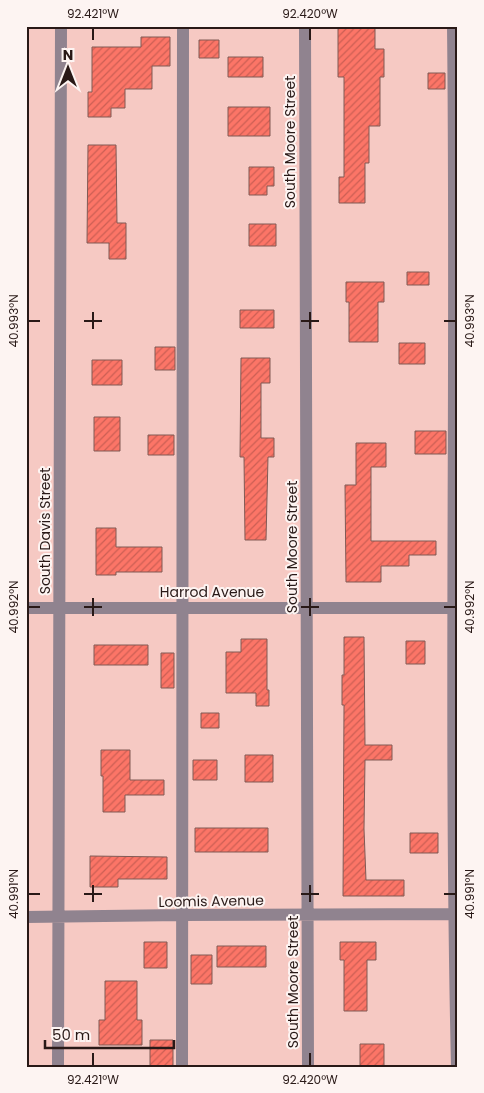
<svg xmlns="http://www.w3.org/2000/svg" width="484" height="1093" font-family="Poppins,sans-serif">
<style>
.building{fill:url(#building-hatch);stroke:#815a55}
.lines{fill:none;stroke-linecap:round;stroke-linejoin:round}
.minor{stroke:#90838f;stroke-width:12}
.ticks{fill:none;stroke:#291917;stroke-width:2}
.labels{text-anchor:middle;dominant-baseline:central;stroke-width:4;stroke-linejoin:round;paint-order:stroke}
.street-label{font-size:14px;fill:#291917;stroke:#fdf4f2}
.neatline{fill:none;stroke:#291917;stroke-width:2}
.ticks-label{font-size:12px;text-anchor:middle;fill:#291917}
</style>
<defs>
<pattern id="building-hatch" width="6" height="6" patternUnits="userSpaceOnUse" patternTransform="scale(1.25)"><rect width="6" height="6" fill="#fc7567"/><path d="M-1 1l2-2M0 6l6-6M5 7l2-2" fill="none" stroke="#cc5f54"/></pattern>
</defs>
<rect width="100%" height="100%" fill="#f6c9c3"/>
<path class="building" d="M338,26H375V49H384V77H380V126H369V163H365V203H339V177H344V77H338Z
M141,37H170V66H152V89H125V108H111V117H88V92H92V47H141Z
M199,40H219V58H199Z
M228,57H263V77H228Z
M428,73H445V89H428Z
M228,107H270V136H228Z
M88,145H116L117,223H126V259H109V243H87Z
M249,167H274V186H267V195H249Z
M249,224H276V246H249Z
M407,272H429V285H407Z
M346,282H384V302H378V342H349V302H346Z
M240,310H274V328H240Z
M399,343H425V364H399Z
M155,347H175V370H155Z
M241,358H270V383H261V438H274V457H268L266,540H245L244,457H240Z
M92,360H122V385H92Z
M94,417H120V451H94Z
M415,431H446V454H415Z
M148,435H174V455H148Z
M356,443H386V467H371V541H436V555H409V566H381V582H346L345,485H356Z
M96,528H116V547H162V572H116V575H96Z
M344,637H364L365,745H392V760H365L364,829L366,880H404V896H343L344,705H342V675H344Z
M241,639H267V690H269V706H256V693H226V652H241Z
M406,641H425V664H406Z
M94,645H148V665H94Z
M161,653H174V688H161Z
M201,713H219V728H201Z
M101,750H130V780H164V795H125V812H103V776H101Z
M245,755H273V782H245Z
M193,760H217V780H193Z
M195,828H268V852H195Z
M410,833H438V853H410Z
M90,856L167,857V879H118V887H90Z
M144,942H167V968H144Z
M340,942H376V960H367V1011H344V960H340Z
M217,946H266V967H217Z
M191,955H212V984H191Z
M105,981H137V1020H142V1045H99V1020H105Z
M150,1040H173V1067H150Z
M360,1044H384V1067H360Z"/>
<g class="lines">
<path class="minor" d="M305,26L308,1067
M453,26C457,373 449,720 457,1067
M26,608H454
M26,917L182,915L454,914
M58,1067L61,26
M182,1067L183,26"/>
</g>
<path class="ticks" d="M93,28V40M310,28V40M93,312V329M310,312V329M28,321H40M84,321H102M301,321H319M444,321H456M93,598V616M310,598V616M28,607H40M84,607H102M301,607H319M444,607H456M93,885V902M310,885V902M28,894H40M84,894H102M301,894H319M444,894H456M93,1053V1066M310,1053V1066"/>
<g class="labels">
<g class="street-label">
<text transform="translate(290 142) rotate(-90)">South Moore Street</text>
<text transform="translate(45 531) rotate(-90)">South Davis Street</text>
<text transform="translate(292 547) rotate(-90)">South Moore Street</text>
<text x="212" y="592">Harrod Avenue</text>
<text transform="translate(211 901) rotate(-1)">Loomis Avenue</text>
<text transform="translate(293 982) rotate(-90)">South Moore Street</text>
</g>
</g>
<rect width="484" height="1093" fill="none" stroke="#fdf4f2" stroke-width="55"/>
<g transform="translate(68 68)" stroke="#fdf4f2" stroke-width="4" paint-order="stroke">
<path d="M0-4L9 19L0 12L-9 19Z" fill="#291917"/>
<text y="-8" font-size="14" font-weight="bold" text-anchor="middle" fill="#291917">N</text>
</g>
<path d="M45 1040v8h129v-8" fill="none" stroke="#291917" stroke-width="2.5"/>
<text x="52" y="1040" font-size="15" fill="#291917" stroke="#fdf4f2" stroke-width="4" paint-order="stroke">50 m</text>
<rect x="28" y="28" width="428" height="1038" class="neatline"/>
<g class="ticks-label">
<text x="93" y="18">92.421°W</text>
<text x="310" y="18">92.420°W</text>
<text transform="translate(14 321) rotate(-90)" y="4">40.993°N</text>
<text transform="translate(470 321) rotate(-90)" y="4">40.993°N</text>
<text transform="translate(14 607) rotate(-90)" y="4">40.992°N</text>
<text transform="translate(470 607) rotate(-90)" y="4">40.992°N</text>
<text transform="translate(14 894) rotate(-90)" y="4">40.991°N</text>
<text transform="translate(470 894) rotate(-90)" y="4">40.991°N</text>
<text x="93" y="1084">92.421°W</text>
<text x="310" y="1084">92.420°W</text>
</g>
</svg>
